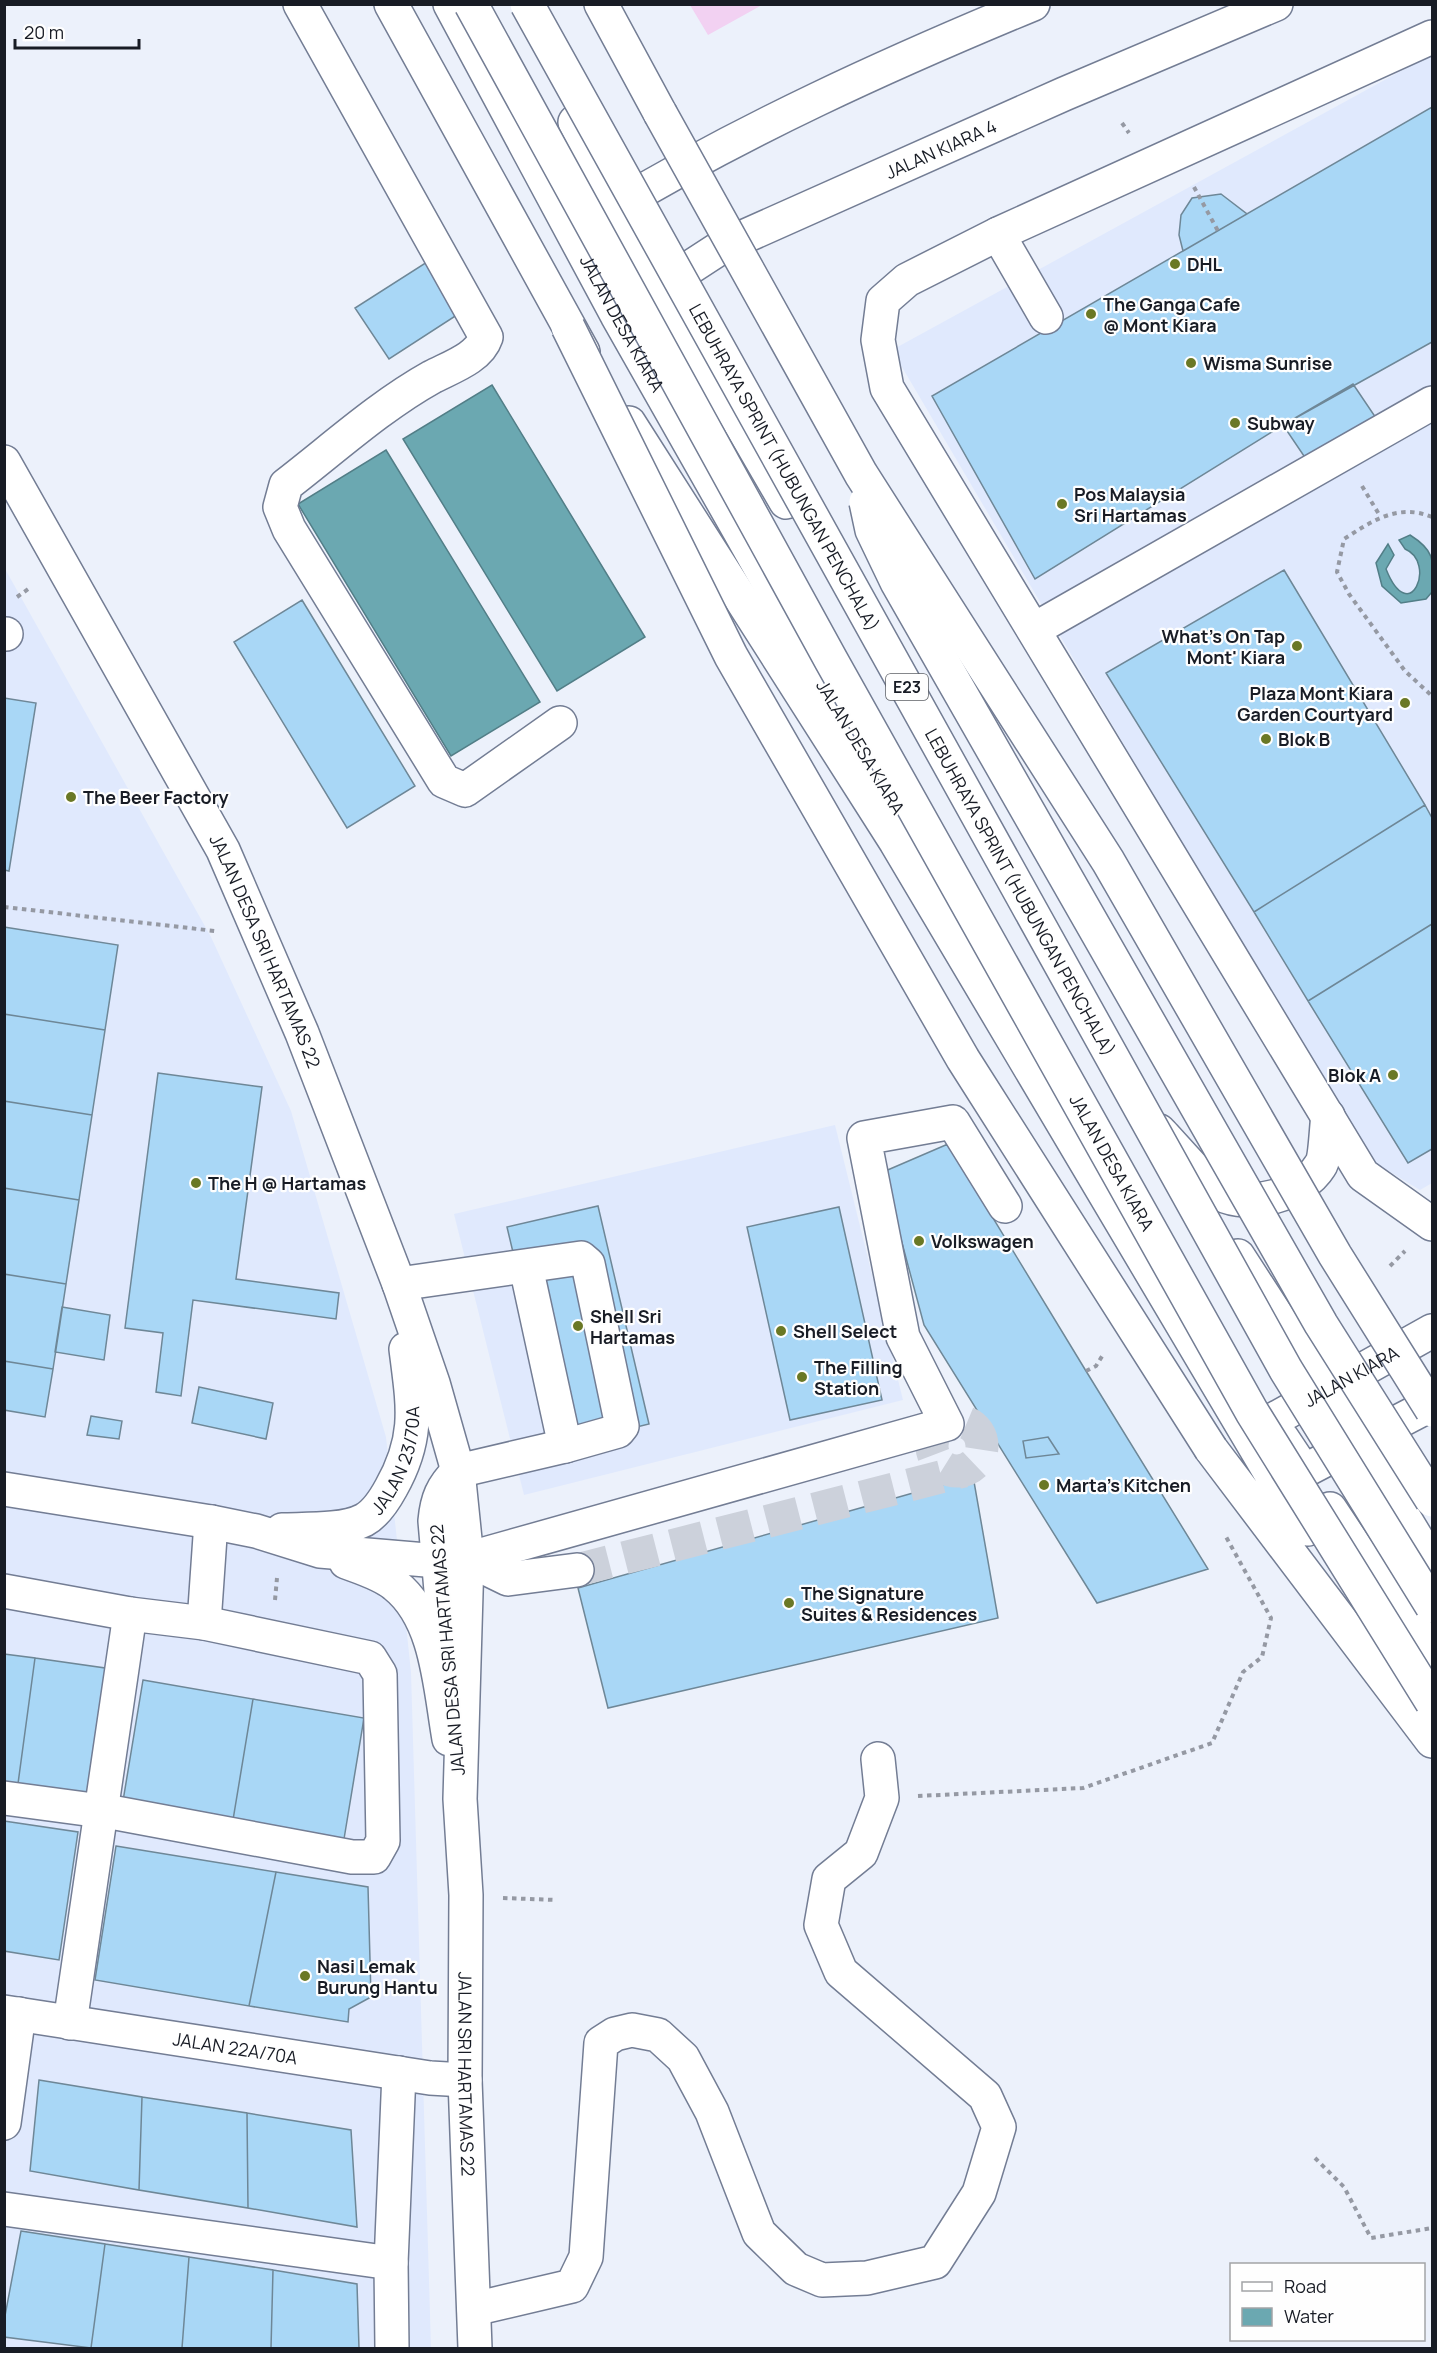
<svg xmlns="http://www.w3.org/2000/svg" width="1437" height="2353" font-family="Manrope,sans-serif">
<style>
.built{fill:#e0e9fd}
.green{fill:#f2d1f2}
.water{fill:#6ba8b1;stroke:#527e87;stroke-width:1.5}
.building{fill:#a9d7f6;stroke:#6e8797;stroke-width:1.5}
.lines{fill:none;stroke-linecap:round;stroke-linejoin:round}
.minor-tunnel{stroke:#ccd1db;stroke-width:33;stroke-dasharray:33 16;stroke-linecap:butt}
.minor-casing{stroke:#737d94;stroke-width:36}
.major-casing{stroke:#737d94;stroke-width:36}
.highway-casing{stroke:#737d94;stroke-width:36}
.path{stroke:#9599a3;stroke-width:4;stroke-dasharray:4.5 4.5;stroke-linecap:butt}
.minor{stroke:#fff;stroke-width:33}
.major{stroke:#fff;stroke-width:33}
.highway{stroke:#fff;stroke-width:33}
.highway-bridge-casing{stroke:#737d94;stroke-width:36;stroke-linecap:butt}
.highway-bridge{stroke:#fff;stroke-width:33}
.poi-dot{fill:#6a7825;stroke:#fefefe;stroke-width:2}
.labels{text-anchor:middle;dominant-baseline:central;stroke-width:4.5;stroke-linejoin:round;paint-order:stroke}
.shield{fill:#fefefe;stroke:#5d6066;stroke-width:1.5}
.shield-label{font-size:16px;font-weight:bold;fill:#181c25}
.street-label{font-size:18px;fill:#181c25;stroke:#fefefe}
.poi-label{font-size:18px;font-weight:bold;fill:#181c25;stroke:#fefefe;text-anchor:start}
</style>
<rect width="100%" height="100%" fill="#ecf1fb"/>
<path class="built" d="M1432,54V1183L1420,1190L1367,1158L892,350Z
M4,567L211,937L291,1111L386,1437L411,1672L431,2348H5Z
M835,1125L903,1400L524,1495L454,1214Z"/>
<path class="green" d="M690,5H762L708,35Z"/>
<path class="water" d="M492,385L645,637L557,691L403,439Z
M386,450L540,702L451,756L298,504Z
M1410,535C1437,552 1433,562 1432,592L1426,599L1401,603L1382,586L1376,563L1388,544L1394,555L1386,569C1410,629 1437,562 1405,549L1399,540Z"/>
<path class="building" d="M1432,107V342L1283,425L1035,579L932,396Z
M1221,194L1247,214L1183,251L1179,235L1181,215L1192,198Z
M427,262L460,313L389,359L355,308Z
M1353,384L1376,418L1306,459L1283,425Z
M1284,570L1425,805L1254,912L1106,673Z
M302,600L415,786L347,828L234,642Z
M4,698L36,703L9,871L4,870Z
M1425,805L1432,818V924L1308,1001L1254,912Z
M1432,924V1149L1408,1163L1308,1001Z
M4,927L118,945L105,1030L4,1014Z
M4,1014L105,1030L92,1115L4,1101Z
M158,1073L262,1087L236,1279L339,1293L336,1319L193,1300L181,1396L156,1392L163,1333L125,1328Z
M4,1101L92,1115L79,1200L4,1188Z
M948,1144L1086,1371L1208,1569L1097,1603L924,1325L883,1172Z
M4,1188L79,1200L66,1284L4,1274Z
M598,1206L649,1424L559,1446L507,1227Z
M839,1207L882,1400L790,1420L747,1227Z
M4,1274L66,1284L53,1369L4,1361Z
M62,1307L110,1315L104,1360L55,1352Z
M4,1361L53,1369L45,1417L4,1410Z
M199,1387L273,1403L266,1439L192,1423Z
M91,1416L122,1421L119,1439L87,1435Z
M1048,1437L1059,1454L1026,1458L1023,1441Z
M973,1476L998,1618L608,1708L578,1588Z
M4,1654L35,1658L17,1791L4,1789Z
M35,1658L112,1669L94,1802L17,1791Z
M143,1680L253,1699L233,1820L123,1801Z
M253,1699L364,1718L344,1839L233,1820Z
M4,1821L78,1832L59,1960L4,1951Z
M116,1846L276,1872L249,2006L95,1980Z
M276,1872L368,1887L371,1997L349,2009L348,2022L249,2006Z
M39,2080L142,2097L139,2190L30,2171Z
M142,2097L247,2113L248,2208L139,2190Z
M247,2113L351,2130L357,2227L248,2208Z
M21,2231L105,2244L91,2348L4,2337V2321Z
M105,2244L189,2257L182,2348H91Z
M189,2257L273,2270L271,2348H182Z
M273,2270L357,2284L359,2348H271Z"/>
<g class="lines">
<path class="minor-tunnel" d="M932 1446a25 25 0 1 1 50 0a25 25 0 1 1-50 0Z
M577,1570L964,1471"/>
<g class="minor-casing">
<g id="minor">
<path d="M300,4L486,337C479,358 451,367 432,377C380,406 334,448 286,485L280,507L289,529L444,781L465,790L560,723"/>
<path d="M1432,37L998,234L907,280L883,301L878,340L887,388L1363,1175L1432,1224"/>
<path d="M610,210C745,129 888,64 1033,4"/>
<path d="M998,234L1046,317"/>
<path id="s1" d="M654,291L723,246L1064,94L1276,4"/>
<path id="s2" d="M4,462L223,850L302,1033L399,1284L433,1383L458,1471L467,1559L460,1799L466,1895L465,2080L475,2348"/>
<path d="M1035,629L1432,403"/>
<path d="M4,634H6"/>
<path d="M1159,1131C1171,1143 1208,1187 1220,1194C1250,1209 1302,1195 1320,1166C1326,1158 1326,1128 1328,1116"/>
<path d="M399,1284L581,1258L588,1264L622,1426L618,1431L565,1446"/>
<path d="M458,1471L565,1446L526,1267"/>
<path d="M4,1489L211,1522L256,1531L320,1551L438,1561L467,1559L947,1424L903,1337L864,1138L953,1122L1005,1206"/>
<path id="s3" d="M282,1530C305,1529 343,1531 364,1520C375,1514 385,1499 391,1488C420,1437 413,1405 406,1349"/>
<path d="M467,1559L508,1579L577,1570"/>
<path d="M346,1562C362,1568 382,1574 395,1585C438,1619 440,1689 449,1739"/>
<path d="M4,1591L130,1614L204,1623L370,1658L380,1674L383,1841L374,1857H352L116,1813L4,1798"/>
<path d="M204,1623L211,1522"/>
<path d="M447,1660L435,1521C437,1499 442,1487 458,1471"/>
<path id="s4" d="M4,2012L430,2078L465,2080"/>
<path d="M70,2023L130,1614"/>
<path d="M4,2123L19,2014"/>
<path d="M4,2209L391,2263"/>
<path d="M474,2309L572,2286L586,2257L601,2043L615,2034L632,2030L658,2035L683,2058L712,2112L759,2233L796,2269L822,2280L867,2278L935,2262L979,2193L999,2127L985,2096L841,1972L821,1925L829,1879L861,1853L882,1798L878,1759"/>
<path d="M392,2348L391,2263L399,2073"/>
</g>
</g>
<g class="major-casing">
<g id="major">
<path id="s5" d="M450,4L617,315L879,777"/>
<path d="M575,122L661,287L786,502"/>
<path d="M1238,1256L1359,1443"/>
<path id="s6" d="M1271,1421L1432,1331"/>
<path d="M1282,1438L1304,1471L1432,1404"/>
</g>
</g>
<g class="highway-casing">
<path id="highway" d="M391,4L583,352
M601,4L660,113
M629,423L896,842L1277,1484L1308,1529
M1359,1443L1432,1564
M1211,1449L1432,1741
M1330,1509L1376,1578L1432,1651"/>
</g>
<path class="path" d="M1122,123L1129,133
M1194,187L1218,231
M1362,486L1380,516
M1432,517C1398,503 1372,521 1344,539L1337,572L1349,594L1405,671L1432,696
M17,597L31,587
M4,907L215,931
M1390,1266L1405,1251
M1086,1371L1096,1366L1104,1353
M275,1600L277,1578
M918,1796L1083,1788L1212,1743L1243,1672L1262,1657L1271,1618L1225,1535
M503,1898L556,1900
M1315,2158L1344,2187L1371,2238L1432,2228"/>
<use href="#minor" class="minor"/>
<use href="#major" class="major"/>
<use href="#highway" class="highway"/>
<g class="highway-bridge-casing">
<g id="highway-bridge">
<path id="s7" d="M471,4L831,660L1252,1412L1432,1702"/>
<path id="s8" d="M527,4L1286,1370L1432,1606"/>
<path d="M660,113L861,474L1108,861L1335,1255L1432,1410"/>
<path d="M568,327L731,656L963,1059L1211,1449"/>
<path d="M866,502L872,530L897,582L1321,1324L1432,1500"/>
</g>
</g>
<use href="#highway-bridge" class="highway-bridge"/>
</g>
<g class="poi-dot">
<circle cx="1175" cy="264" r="6"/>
<circle cx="1091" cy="314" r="6"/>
<circle cx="1191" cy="363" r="6"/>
<circle cx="1235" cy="423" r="6"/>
<circle cx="1062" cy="504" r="6"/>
<circle cx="1297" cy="646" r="6"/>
<circle cx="1405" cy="703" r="6"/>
<circle cx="1266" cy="739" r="6"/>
<circle cx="71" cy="797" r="6"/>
<circle cx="1393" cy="1075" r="6"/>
<circle cx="196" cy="1183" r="6"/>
<circle cx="919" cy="1241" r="6"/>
<circle cx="578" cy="1326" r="6"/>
<circle cx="781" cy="1331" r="6"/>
<circle cx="802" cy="1377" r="6"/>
<circle cx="1044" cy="1485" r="6"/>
<circle cx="789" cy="1603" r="6"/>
<circle cx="305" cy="1976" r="6"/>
</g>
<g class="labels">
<rect class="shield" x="886" y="674" width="42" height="26" rx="4.5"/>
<g class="shield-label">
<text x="907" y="687">E23</text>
</g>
<g class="street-label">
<text stroke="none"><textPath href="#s1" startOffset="321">JALAN KIARA 4</textPath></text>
<text stroke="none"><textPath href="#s5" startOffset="363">JALAN DESA KIARA</textPath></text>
<text stroke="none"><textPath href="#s8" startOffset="530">LEBUHRAYA SPRINT (HUBUNGAN PENCHALA)</textPath></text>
<text transform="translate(861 747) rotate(59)">JALAN DESA KIARA</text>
<text stroke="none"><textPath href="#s8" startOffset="1016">LEBUHRAYA SPRINT (HUBUNGAN PENCHALA)</textPath></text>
<text stroke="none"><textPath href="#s2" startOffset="555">JALAN DESA SRI HARTAMAS 22</textPath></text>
<text stroke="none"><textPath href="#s7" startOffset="1324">JALAN DESA KIARA</textPath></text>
<text stroke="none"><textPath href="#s6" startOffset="92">JALAN KIARA</textPath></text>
<text stroke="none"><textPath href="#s3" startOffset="154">JALAN 23/70A</textPath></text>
<text transform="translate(447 1650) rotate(-95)">JALAN DESA SRI HARTAMAS 22</text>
<text stroke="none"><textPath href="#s4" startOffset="234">JALAN 22A/70A</textPath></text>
<text stroke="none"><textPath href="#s2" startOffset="1714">JALAN SRI HARTAMAS 22</textPath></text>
</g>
<g class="poi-label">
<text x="1187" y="264">DHL</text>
<text x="1103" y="304">The Ganga Cafe<tspan x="1103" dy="21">@ Mont Kiara</tspan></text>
<text x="1203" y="363">Wisma Sunrise</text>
<text x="1247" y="423">Subway</text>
<text x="1074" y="494">Pos Malaysia<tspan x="1074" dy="21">Sri Hartamas</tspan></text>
<text x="1285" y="636" text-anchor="end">What's On Tap<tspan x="1285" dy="21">Mont' Kiara</tspan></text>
<text x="1393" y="693" text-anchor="end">Plaza Mont Kiara<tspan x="1393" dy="21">Garden Courtyard</tspan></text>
<text x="1278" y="739">Blok B</text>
<text x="83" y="797">The Beer Factory</text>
<text x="1381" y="1075" text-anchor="end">Blok A</text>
<text x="208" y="1183">The H @ Hartamas</text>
<text x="931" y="1241">Volkswagen</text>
<text x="590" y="1316">Shell Sri<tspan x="590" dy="21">Hartamas</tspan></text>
<text x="793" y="1331">Shell Select</text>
<text x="814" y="1367">The Filling<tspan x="814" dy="21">Station</tspan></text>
<text x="1056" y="1485">Marta's Kitchen</text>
<text x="801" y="1593">The Signature<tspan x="801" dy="21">Suites &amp; Residences</tspan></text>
<text x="317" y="1966">Nasi Lemak<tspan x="317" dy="21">Burung Hantu</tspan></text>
</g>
</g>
<rect width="1437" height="2353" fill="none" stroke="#181c25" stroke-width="12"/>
<rect x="1230" y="2263" width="195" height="78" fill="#fefefe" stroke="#a2a4a7" stroke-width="1.5"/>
<rect x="1242" y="2282" width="30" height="9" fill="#ffffff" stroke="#a2a4a7" stroke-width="1.5"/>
<text x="1284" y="2293" font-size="18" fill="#181c25">Road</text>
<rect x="1242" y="2308" width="30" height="18" fill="#6ba8b1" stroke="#a2a4a7" stroke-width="1.5"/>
<text x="1284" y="2323" font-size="18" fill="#181c25">Water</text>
<path d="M15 39v9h124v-9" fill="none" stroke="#181c25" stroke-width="3"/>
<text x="24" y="39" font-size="18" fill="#181c25" stroke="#fefefe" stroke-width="4.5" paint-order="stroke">20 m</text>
</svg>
